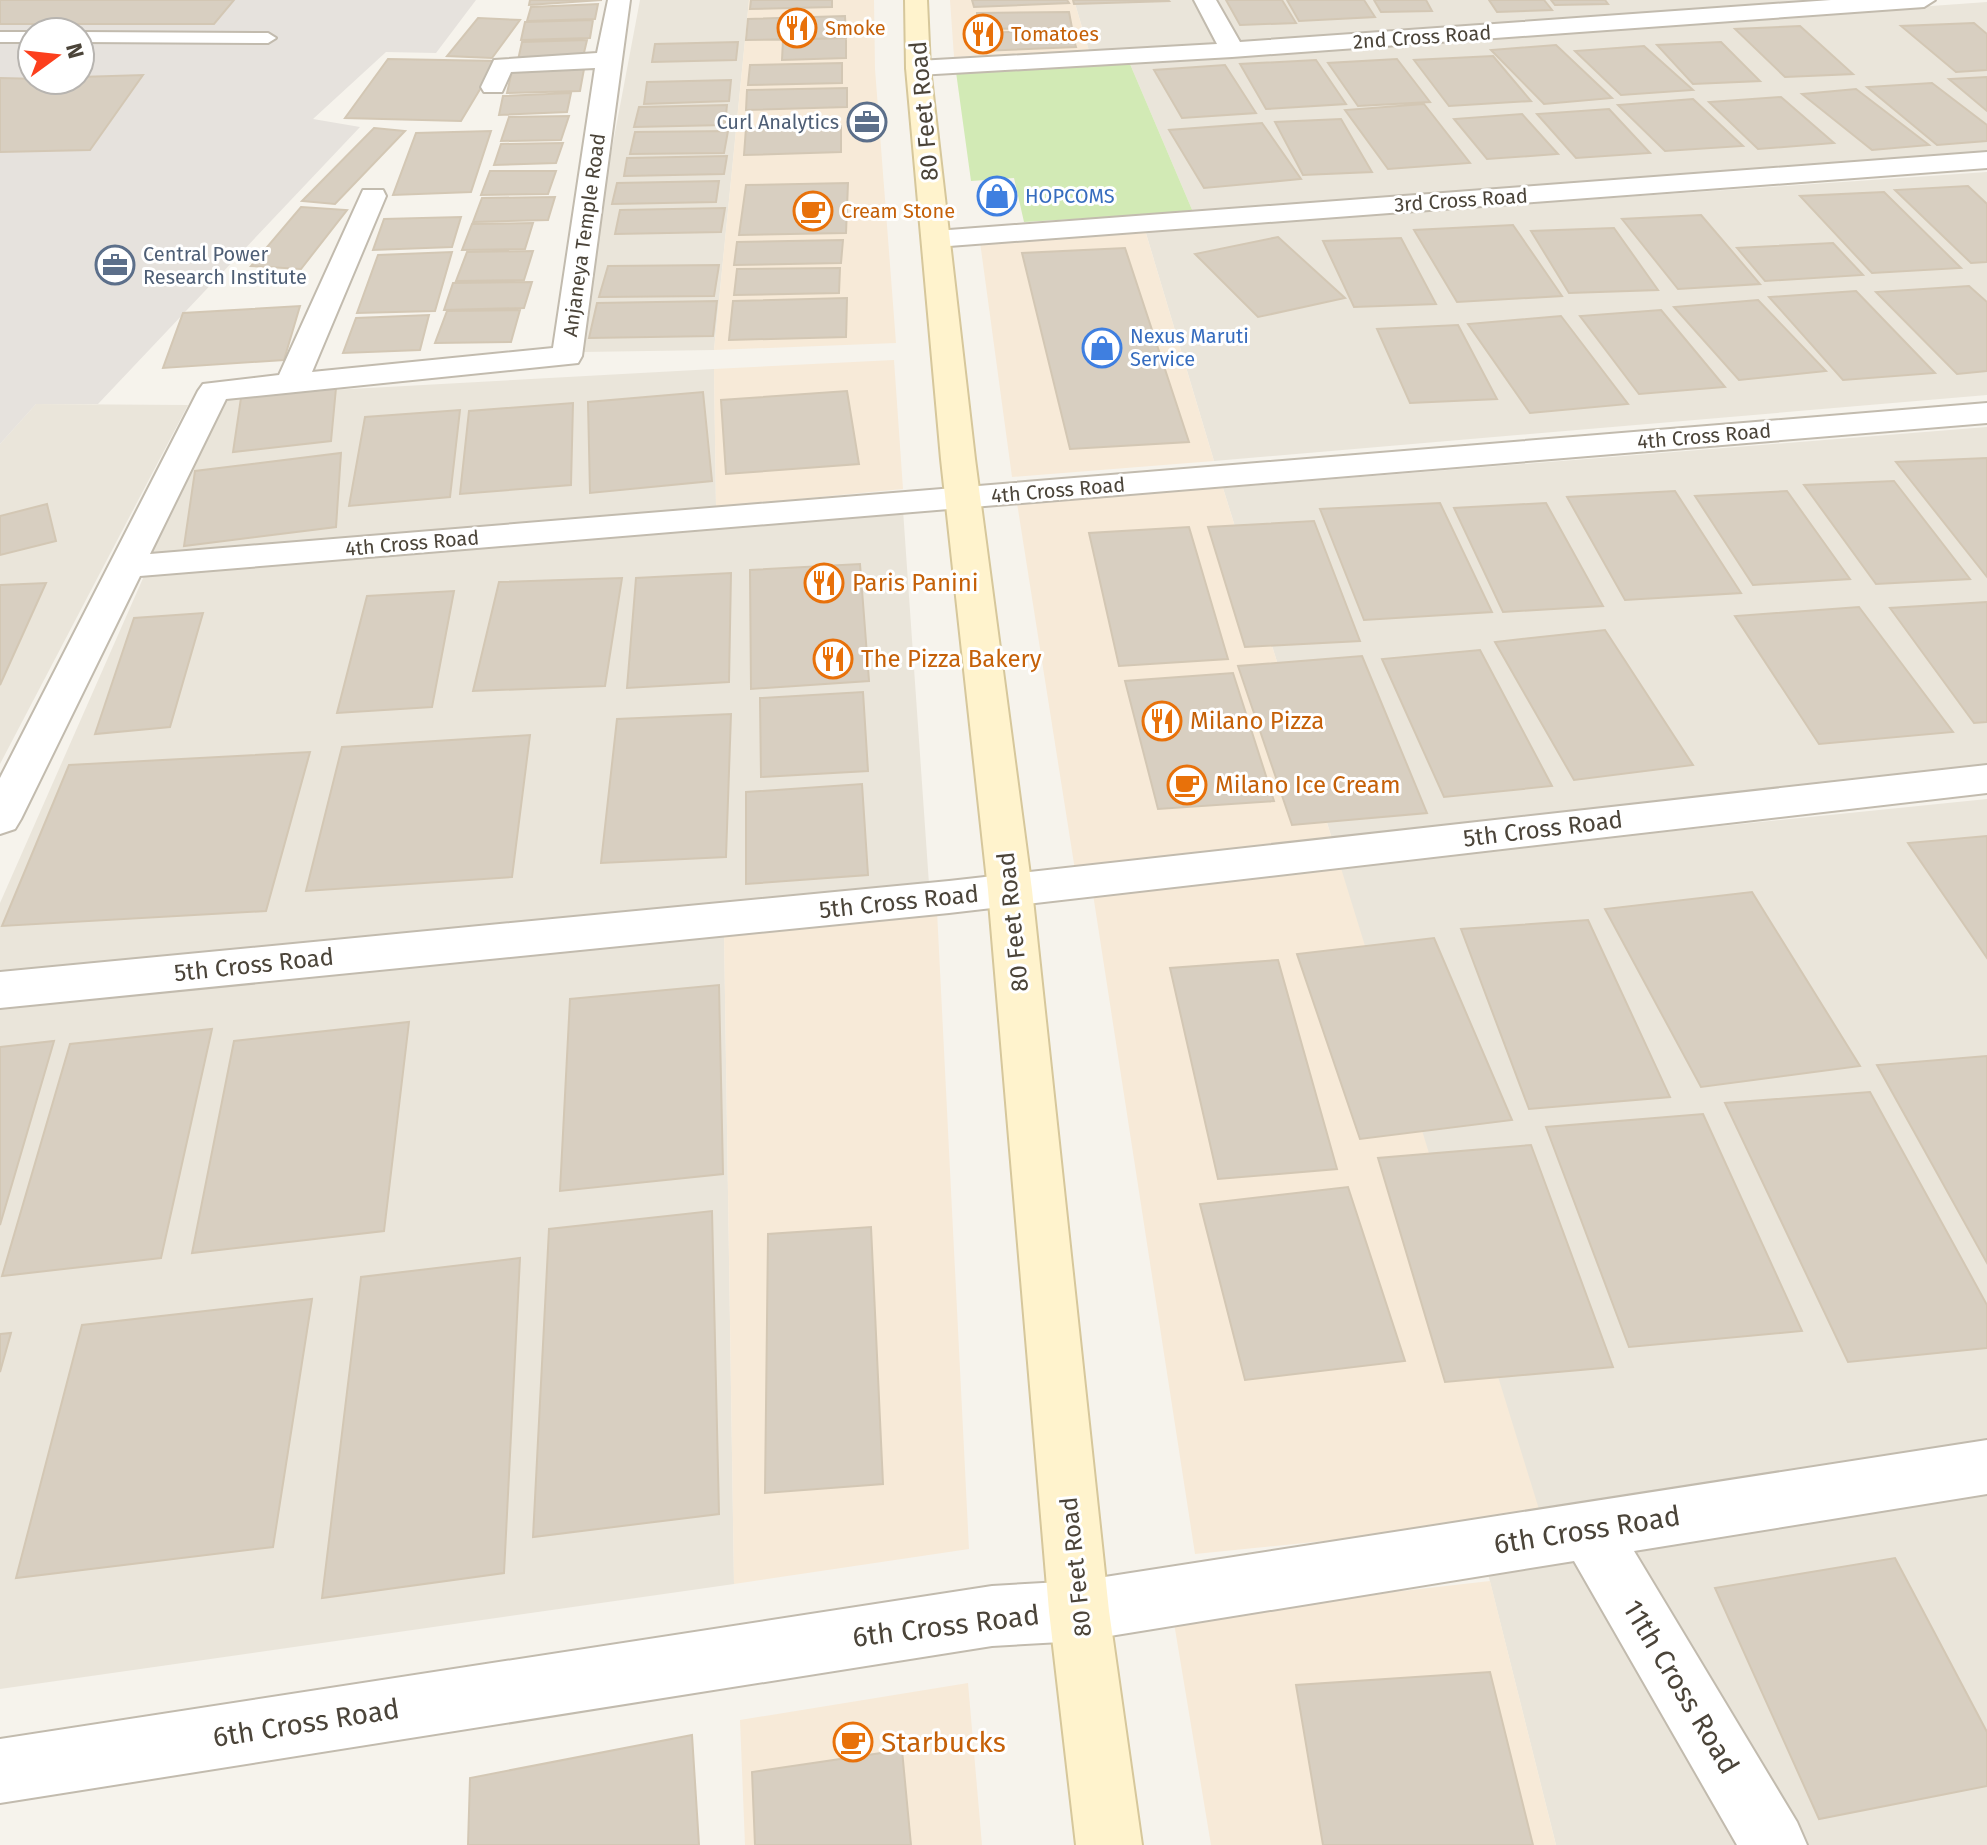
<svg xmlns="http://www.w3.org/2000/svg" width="1987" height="1845" font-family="'Fira Sans',sans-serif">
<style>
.residential{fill:#eae5da}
.commercial{fill:#f7ead8}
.industrial{fill:#e6e2dd;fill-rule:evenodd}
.green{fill:#d2eab5}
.building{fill:#d8cfc1;stroke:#d3c7b4;stroke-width:2}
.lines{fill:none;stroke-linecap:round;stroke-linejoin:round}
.lane-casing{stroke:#c2bbae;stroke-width:4}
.street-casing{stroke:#c2bbae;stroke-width:4}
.secondary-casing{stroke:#d6c79b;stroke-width:4}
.lane{fill:#fff;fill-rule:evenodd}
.street{fill:#fff;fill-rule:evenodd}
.secondary{fill:#fff3cd;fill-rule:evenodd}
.labels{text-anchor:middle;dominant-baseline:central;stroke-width:6;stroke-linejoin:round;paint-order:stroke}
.far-food-label{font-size:20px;fill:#c56008;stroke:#fff;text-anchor:start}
.far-street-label{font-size:20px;fill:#4b4439;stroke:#fff}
.far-service-label{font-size:20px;fill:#4e5e75;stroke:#fff;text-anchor:end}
.far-shop-label{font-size:20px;fill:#366cbe;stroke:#fff;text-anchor:start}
.street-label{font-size:24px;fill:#4b4439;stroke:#fff}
.food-label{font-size:24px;fill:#c56008;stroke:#fff;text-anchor:start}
.near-street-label{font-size:28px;fill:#4b4439;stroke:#fff}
.near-food-label{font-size:28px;fill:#c56008;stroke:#fff;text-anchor:start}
</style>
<rect width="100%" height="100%" fill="#f6f3ec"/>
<path class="residential" d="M640,0H749L714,350L582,352L590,265Z
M1074,0H1813L1817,3L1089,51Z
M1987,2V151L1193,212L1130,64Z
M1987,172V395L1214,461L1145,230Z
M714,369L716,507L142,559L220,396Z
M36,404L188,405L0,764V444Z
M1987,427V764L1333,842L1223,488Z
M903,510L929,884L0,978V903L144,576Z
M1987,799V1845H1556L1476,1526L1340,865Z
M724,931L734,1584L0,1689V1006Z"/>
<path class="commercial" d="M749,0H874L875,69L896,343L714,350Z
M950,0H1074L1089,51L954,57Z
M1145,230L1214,461L1012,477L980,242Z
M894,360L903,489L716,507L714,369Z
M1223,488L1333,842L1075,870L1017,503Z
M1340,865L1542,1519L1195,1554L1093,894Z
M937,911L969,1549L734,1584L724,931Z
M1490,1581L1556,1845H1211L1173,1617Z
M968,1683L982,1845H745L740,1720Z"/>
<path class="industrial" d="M0,0H476L436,53L386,52L313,119L360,127L98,404H36L0,444ZM32,32H80V80H32Z"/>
<path class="green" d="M1130,64L1193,212L1024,222L1014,178L971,181L956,72Z"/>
<path class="building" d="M0,0H234L214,24H0Z
M530,0H602L529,5Z
M751,0H832V7L750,9Z
M972,0H1067L1069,3L974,7Z
M1073,0H1168L1169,1L1074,4Z
M1226,0H1282L1296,23L1240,25Z
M1287,0H1364L1375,17L1299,21Z
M1374,0H1426L1432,11L1381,12Z
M1489,0H1544L1552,10L1497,12Z
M1551,0H1605L1608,4L1555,5Z
M598,4L595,19L527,21L531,7Z
M1069,12L1072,28L978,29L977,13Z
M845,16L846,38L746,40L748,19Z
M478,18L520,20L492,58L447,56Z
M593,20L590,38L521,40L525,22Z
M1974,23L1987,34V70L1956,72L1901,26Z
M1800,26L1853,74L1785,77L1735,29Z
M1071,30L1076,47L980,51L977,33Z
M846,38V58L782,60L783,40Z
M587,40L583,57L518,60L522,42Z
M738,42L736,60L652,62L655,44Z
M1721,42L1760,81L1693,84L1657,45Z
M1556,45L1612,98L1544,104L1491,50Z
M1644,46L1693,90L1621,95L1575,51Z
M1493,56L1531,101L1449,106L1414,60Z
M388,59L497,61L461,121L345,118Z
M1397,59L1430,102L1358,106L1328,63Z
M1316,60L1346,104L1266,109L1240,64Z
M842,63V83L748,85L750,65Z
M1225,65L1256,113L1182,118L1154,70Z
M584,69L580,91L507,93L512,71Z
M143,75L90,150L0,152V78L80,80V77Z
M1987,77V111L1949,79Z
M731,80L729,101L644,104L647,82Z
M1932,83L1987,125V141L1937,145L1867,87Z
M847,88V107L746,110L747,90Z
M1856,89L1929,145L1872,150L1802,94Z
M571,93L567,112L499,115L503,96Z
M1781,97L1834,143L1758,149L1709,102Z
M1693,99L1743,146L1665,151L1618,105Z
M1424,104L1470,163L1388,169L1345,110Z
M727,105L725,125L634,127L639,107Z
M1609,109L1650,153L1576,158L1537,114Z
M1522,114L1558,154L1487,159L1454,119Z
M569,116L561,140L501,141L509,117Z
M1341,119L1372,172L1303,175L1275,122Z
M1262,123L1301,179L1204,188L1169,130Z
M841,126V152L744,155L746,128Z
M374,128L405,131L335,204L302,201Z
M491,131L471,192L393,195L416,133Z
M728,131L724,153L630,154L635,132Z
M563,143L556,163L494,165L501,144Z
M727,156L724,174L624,176L627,158Z
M490,171H556L548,194L481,195Z
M719,181L716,202L612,204L617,183Z
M848,183L846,233L739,235L746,185Z
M1968,186L1987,204V262L1971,263L1895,190Z
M1884,192L1961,268L1872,273L1800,196Z
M555,197L548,220L473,222L482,198Z
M301,207L347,210L301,269L251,266Z
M725,208L721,232L615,234L620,210Z
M1701,215L1760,284L1678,289L1622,219Z
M461,217L452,247L373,250L384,219Z
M533,223L525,249L462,250L472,224Z
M1513,225L1562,296L1457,302L1414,230Z
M1614,228L1658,290L1569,293L1531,231Z
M1278,237L1345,298L1258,317L1195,254Z
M1401,238L1436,304L1354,307L1323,241Z
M843,240L841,263L734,265L737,242Z
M1833,243L1863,275L1765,281L1737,248Z
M1125,248L1189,442L1070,449L1022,253Z
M533,251L524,280L456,281L467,252Z
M452,252L435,311L357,313L378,255Z
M719,265L714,296L599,297L608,266Z
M840,268L839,293L734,295L737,269Z
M532,282L524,308L444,310L453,283Z
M1969,286L1987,302V371L1957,374L1876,292Z
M1856,291L1935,373L1843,380L1769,297Z
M847,298L846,337L729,340L733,301Z
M1758,300L1826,371L1739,380L1674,307Z
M717,301L713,336L589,338L597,303Z
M300,306L284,360L163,368L183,313Z
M520,310L511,342L435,343L447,311Z
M1661,310L1725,387L1639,394L1580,316Z
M429,315L420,350L343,353L356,318Z
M1561,316L1628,404L1530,413L1468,324Z
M1458,325L1497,399L1410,403L1377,329Z
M336,388L331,441L233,452L241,398Z
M847,391L859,464L726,474L721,400Z
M703,392L712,481L590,493L588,402Z
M573,403L571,485L460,494L469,411Z
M460,410L450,497L349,506L365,417Z
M341,453L336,527L184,546L195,471Z
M1987,458V577L1896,462Z
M1894,481L1970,579L1876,584L1804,485Z
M1675,491L1741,593L1625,600L1567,497Z
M1787,491L1850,579L1753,585L1695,496Z
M1440,503L1492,612L1364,620L1320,509Z
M1546,503L1603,606L1503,612L1454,508Z
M47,504L56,541L0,555V516Z
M1314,521L1360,641L1245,647L1208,527Z
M1189,527L1228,659L1119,666L1089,533Z
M860,564L869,681L751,689L750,570Z
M731,573L729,682L627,688L636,578Z
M622,578L605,686L473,691L499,582Z
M46,583L0,685V585Z
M454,591L432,707L337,713L367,596Z
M1987,602V722L1974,723L1890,608Z
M1859,607L1953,732L1819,744L1735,616Z
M203,613L170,727L95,734L134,618Z
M1605,630L1693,765L1574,780L1495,642Z
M1480,650L1552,786L1444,797L1382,659Z
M1362,656L1427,813L1292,825L1238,666Z
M1233,673L1274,801L1158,809L1125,681Z
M863,692L868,771L761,777L760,698Z
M731,714L726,857L601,863L617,719Z
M530,735L512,877L306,891L342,747Z
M310,752L266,911L2,926L69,765Z
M862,784L868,875L746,884V792Z
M1987,836V958L1908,843Z
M1752,892L1860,1066L1701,1087L1605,909Z
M1588,920L1670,1097L1529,1109L1461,929Z
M1434,938L1512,1120L1360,1139L1297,954Z
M1278,960L1337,1169L1218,1179L1170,968Z
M719,985L723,1174L560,1191L570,999Z
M409,1022L384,1231L192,1253L234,1041Z
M212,1029L161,1258L2,1276L70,1044Z
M54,1041L0,1225V1047Z
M1987,1056V1263L1877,1065Z
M1870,1092L1987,1305V1348L1848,1362L1725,1103Z
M1703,1114L1802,1331L1629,1347L1546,1127Z
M1531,1145L1613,1367L1445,1382L1378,1158Z
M1348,1187L1405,1361L1245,1380L1200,1204Z
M712,1211L719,1514L533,1537L549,1229Z
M871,1227L883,1484L765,1493L768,1234Z
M520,1258L504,1573L322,1598L361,1277Z
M312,1299L273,1547L16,1578L82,1325Z
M11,1333L0,1372V1334Z
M1895,1558L1987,1732V1786L1819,1819L1715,1588Z
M1490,1672L1533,1845H1323L1296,1685Z
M692,1735L699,1845H468L470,1778Z
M902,1750L911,1845H755L752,1772Z"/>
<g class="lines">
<g class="lane-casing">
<path id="lane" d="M0,32H32V42H0Z
M80,32L268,33L276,38L268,43L80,42Z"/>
</g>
<g class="street-casing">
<path id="street" d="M608,0H630L582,356L578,363L226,399L150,554L1987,403V423L140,576L21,819L15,829L0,834V778L198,391L203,384L279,375L363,190H383L386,196L312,372L553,348L595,68L511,72L502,92H484L481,87L494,60L597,53Z
M1194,0H1216L1240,42L1831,0H1935L1924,7L1232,57L918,75L910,73L906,68L910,63L918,61L1217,44Z
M1987,152V168L936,247L926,245L922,239L926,233L936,231Z
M1987,765V793L949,913L0,1008V972L949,881Z
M1987,1440V1494L1634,1551L1797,1822L1807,1845H1737L1574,1561L1079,1641L992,1646L0,1803V1739L992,1586L1079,1581Z"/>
</g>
<g class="secondary-casing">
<path id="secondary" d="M905,0H927L930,68L975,459L1032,890L1109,1611L1142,1845H1076L1049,1611L988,890L941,459L906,68Z"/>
</g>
<use href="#lane" class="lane"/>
<use href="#street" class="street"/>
<use href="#secondary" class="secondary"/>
</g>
<defs>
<g id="restaurant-ring" transform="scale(2)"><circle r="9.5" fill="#fff" stroke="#e8710a" stroke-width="1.5"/><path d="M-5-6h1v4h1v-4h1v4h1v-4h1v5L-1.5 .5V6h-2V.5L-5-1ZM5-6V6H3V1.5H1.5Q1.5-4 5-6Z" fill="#e8710a"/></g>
<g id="office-ring" transform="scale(2)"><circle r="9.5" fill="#fff" stroke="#5c6f8a" stroke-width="1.5"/><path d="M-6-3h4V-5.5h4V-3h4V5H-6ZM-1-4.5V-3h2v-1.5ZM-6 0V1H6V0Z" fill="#5c6f8a"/></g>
<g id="shop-ring" transform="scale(2)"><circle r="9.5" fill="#fff" stroke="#3f7fe0" stroke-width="1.5"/><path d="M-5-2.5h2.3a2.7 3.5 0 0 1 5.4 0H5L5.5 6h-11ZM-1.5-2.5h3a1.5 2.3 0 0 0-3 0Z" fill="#3f7fe0"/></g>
<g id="cafe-ring" transform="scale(2)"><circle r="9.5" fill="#fff" stroke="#e8710a" stroke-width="1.5"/><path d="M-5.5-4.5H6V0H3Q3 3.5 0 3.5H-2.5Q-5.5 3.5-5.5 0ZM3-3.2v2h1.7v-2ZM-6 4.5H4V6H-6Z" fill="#e8710a"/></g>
</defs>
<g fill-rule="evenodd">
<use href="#restaurant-ring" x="797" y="28"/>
<use href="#restaurant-ring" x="983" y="34"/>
<use href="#office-ring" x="867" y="122"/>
<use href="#shop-ring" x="997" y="196"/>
<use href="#cafe-ring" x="813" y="211"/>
<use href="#office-ring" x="115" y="265"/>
<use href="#shop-ring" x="1102" y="348"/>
<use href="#restaurant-ring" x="824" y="583"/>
<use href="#restaurant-ring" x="833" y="659"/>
<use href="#restaurant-ring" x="1162" y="721"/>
<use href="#cafe-ring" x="1187" y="785"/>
<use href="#cafe-ring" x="853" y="1742"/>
</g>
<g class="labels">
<g class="far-food-label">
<text x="825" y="28">Smoke</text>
<text x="1011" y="34">Tomatoes</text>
<text x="841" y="211">Cream Stone</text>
</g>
<g class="far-street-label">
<text transform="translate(1422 37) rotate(-4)">2nd Cross Road</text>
<text transform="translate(1461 200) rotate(-4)">3rd Cross Road</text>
<text transform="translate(584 235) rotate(-82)">Anjaneya Temple Road</text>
<text transform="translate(1704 436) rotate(-5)">4th Cross Road</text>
<text transform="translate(1058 490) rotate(-5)">4th Cross Road</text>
<text transform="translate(412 543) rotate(-5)">4th Cross Road</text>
</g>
<g class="far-service-label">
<text x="839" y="122">Curl Analytics</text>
<text x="143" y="254" text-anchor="start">Central Power<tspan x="143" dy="23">Research Institute</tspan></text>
</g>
<g class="far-shop-label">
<text x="1025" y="196">HOPCOMS</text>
<text x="1130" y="336">Nexus Maruti<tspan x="1130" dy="23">Service</tspan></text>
</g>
<g class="street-label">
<text transform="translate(924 111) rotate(-95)">80 Feet Road</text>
<text transform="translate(1543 829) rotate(-7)">5th Cross Road</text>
<text transform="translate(899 902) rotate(-6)">5th Cross Road</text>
<text transform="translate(1013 922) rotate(-96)">80 Feet Road</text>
<text transform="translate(254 965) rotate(-6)">5th Cross Road</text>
<text transform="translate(1076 1567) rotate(-96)">80 Feet Road</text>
</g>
<g class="food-label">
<text x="852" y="583">Paris Panini</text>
<text x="861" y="659">The Pizza Bakery</text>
<text x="1190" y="721">Milano Pizza</text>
<text x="1215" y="785">Milano Ice Cream</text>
</g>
<g class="near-street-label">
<text transform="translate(1587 1530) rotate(-9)">6th Cross Road</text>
<text transform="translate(946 1626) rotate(-7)">6th Cross Road</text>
<text transform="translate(1681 1687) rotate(59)">11th Cross Road</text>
<text transform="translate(306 1723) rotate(-9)">6th Cross Road</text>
</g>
<g class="near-food-label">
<text x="881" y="1742">Starbucks</text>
</g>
</g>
<g transform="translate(56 56) rotate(75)"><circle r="38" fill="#ffffff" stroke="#b7b4b0" stroke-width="2"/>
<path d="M0-6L14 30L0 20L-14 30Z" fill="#fc3f1d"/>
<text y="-12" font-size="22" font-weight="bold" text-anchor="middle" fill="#4b4439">N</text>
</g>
</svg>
